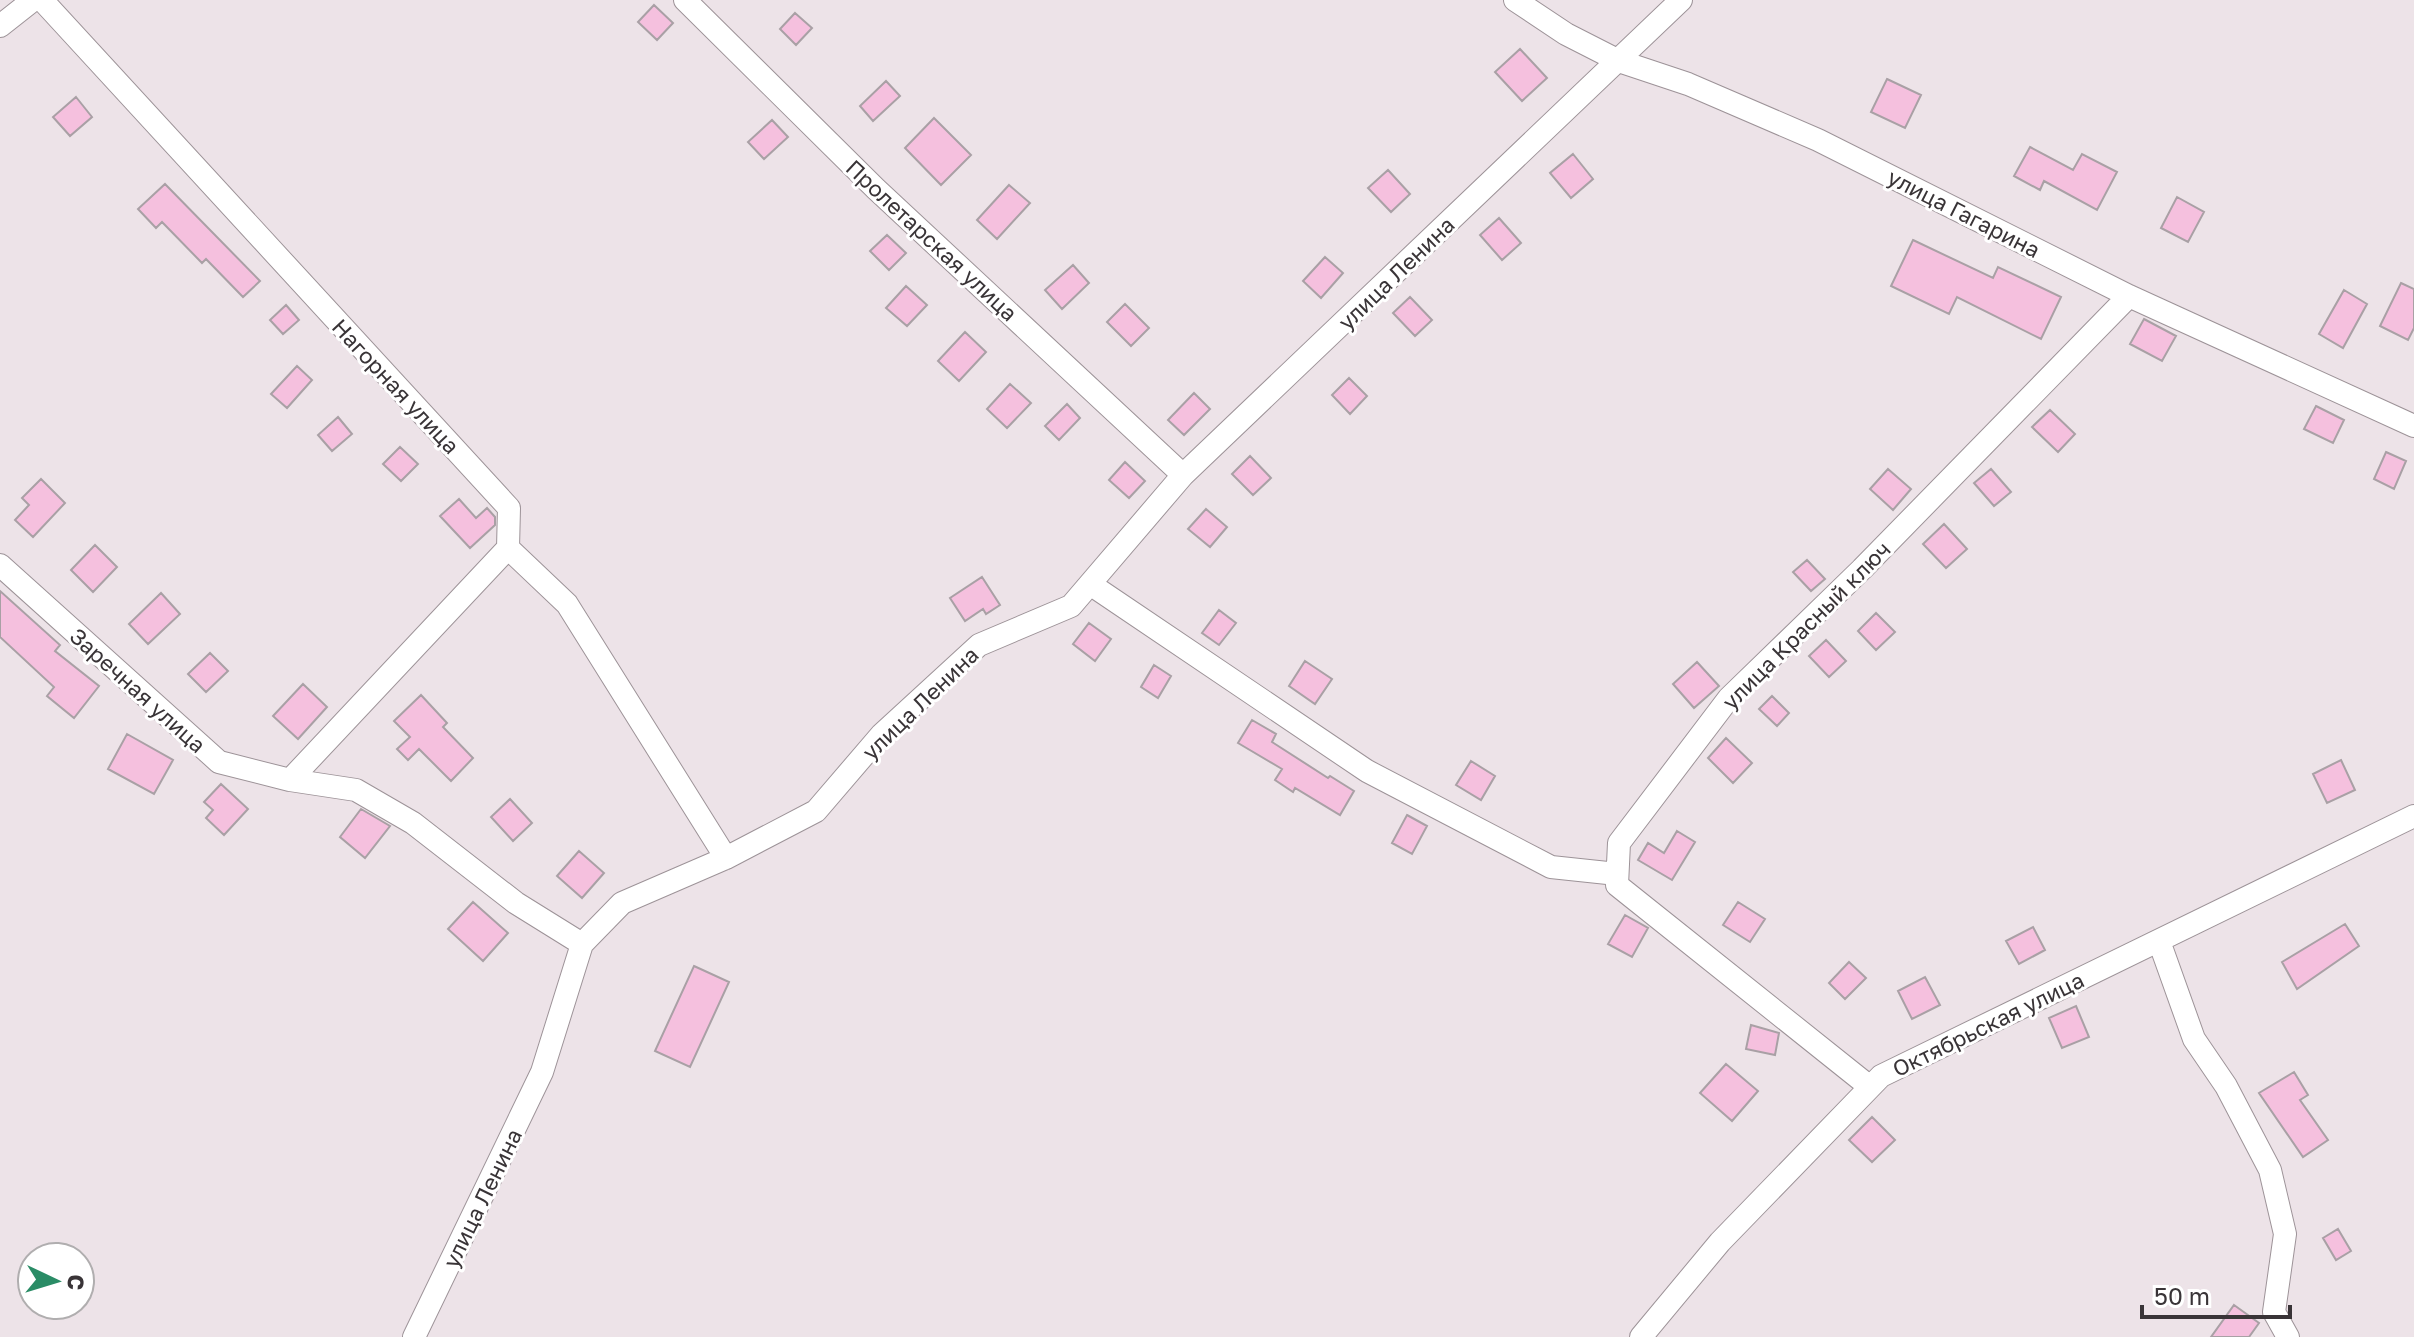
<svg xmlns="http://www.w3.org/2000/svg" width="2414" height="1337" font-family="'Golos Text',sans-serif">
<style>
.building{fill:#f5c0de;stroke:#a9a0a5;stroke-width:2}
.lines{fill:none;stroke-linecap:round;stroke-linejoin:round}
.minor-casing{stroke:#9d9398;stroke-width:24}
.minor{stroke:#fff;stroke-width:22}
.labels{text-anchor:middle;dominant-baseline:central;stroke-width:6;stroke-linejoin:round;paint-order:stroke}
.street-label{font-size:22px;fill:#393437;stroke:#fff}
</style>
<rect width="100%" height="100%" fill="#ede3e8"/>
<path class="building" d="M654,5L673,23L657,40L638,22Z
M795,13L812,28L796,45L780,29Z
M1520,49L1547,78L1522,101L1495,72Z
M1887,79L1921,95L1905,128L1871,112Z
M886,81L900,96L873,121L860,106Z
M76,97L92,117L70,136L53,117Z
M934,118L971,155L941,185L905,148Z
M772,120L788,137L764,159L748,142Z
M2030,147L2073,170L2082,154L2117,172L2097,210L2044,181L2040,190L2014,176Z
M1573,154L1593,179L1571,198L1550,173Z
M1388,170L1410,194L1391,212L1368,188Z
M165,184L260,281L243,297L206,259L202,263L162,222L156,228L138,209Z
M1009,185L1030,203L997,239L977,220Z
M2177,197L2204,212L2188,242L2161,228Z
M1499,218L1521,243L1502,260L1480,235Z
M887,235L906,253L889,270L870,251Z
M1913,240L1993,278L1998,267L2061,297L2041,339L1957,297L1949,314L1891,286Z
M1325,257L1343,273L1321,298L1303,281Z
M1073,265L1089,283L1062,309L1045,290Z
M2401,283L2414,289V328L2408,340L2380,326Z
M906,286L927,305L907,326L886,308Z
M2344,290L2367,304L2343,348L2319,334Z
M1410,297L1432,320L1415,336L1393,313Z
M1125,304L1149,328L1131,346L1107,322Z
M286,305L299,320L283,334L270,320Z
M2144,319L2176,336L2162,361L2130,344Z
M965,332L986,352L959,381L938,361Z
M297,366L312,380L287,408L271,394Z
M1349,378L1367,396L1350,414L1332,395Z
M1010,384L1031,403L1007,428L987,409Z
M1194,393L1210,409L1184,435L1168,420Z
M1067,404L1080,418L1059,440L1045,426Z
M2316,406L2344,420L2333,443L2304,429Z
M2050,410L2075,434L2058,452L2032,427Z
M338,417L352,434L332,451L318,435Z
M400,447L418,464L401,481L383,464Z
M2386,452L2406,461L2394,489L2374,479Z
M1250,456L1271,478L1253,495L1232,474Z
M1125,462L1145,481L1129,498L1109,480Z
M1888,469L1911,489L1893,510L1870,489Z
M1991,469L2011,492L1994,506L1974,483Z
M41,479L65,503L33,537L15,520L29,505L22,498Z
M459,499L476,518L487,508L495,517V525L470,548L440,516Z
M1206,509L1227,527L1210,547L1188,529Z
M1944,524L1967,549L1946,568L1923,544Z
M95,545L117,567L93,592L71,570Z
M1807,560L1825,579L1811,591L1793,572Z
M982,577L1000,605L986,614L983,609L965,621L950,598Z
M0,591L60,645L55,651L99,686L74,718L47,696L54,687L0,637Z
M161,593L180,614L148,644L129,624Z
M1219,610L1236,623L1219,645L1202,633Z
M1876,613L1895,632L1876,650L1858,631Z
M1089,623L1111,639L1095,661L1073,644Z
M1826,640L1846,661L1829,677L1809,656Z
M210,653L228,671L206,692L188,674Z
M1305,661L1332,679L1315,704L1289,686Z
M1697,662L1719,686L1694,708L1673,684Z
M1154,665L1171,676L1158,698L1141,687Z
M303,684L327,707L298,739L273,716Z
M421,695L447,723L443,727L473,758L451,781L419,749L408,760L397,749L410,737L394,721Z
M1772,696L1789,713L1777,726L1759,709Z
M1252,720L1276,734L1272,742L1328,778L1330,776L1354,791L1340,815L1295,788L1293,792L1275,780L1282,769L1238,743Z
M127,734L173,760L154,794L108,769Z
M1726,738L1752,763L1733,783L1708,758Z
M2341,760L2355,790L2327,803L2313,774Z
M1471,761L1495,776L1481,800L1456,785Z
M221,784L248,809L224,835L206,818L213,810L204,802Z
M510,799L532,823L513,841L491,817Z
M361,809L390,826L365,858L340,837Z
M1407,815L1427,826L1412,854L1392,843Z
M1677,831L1695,842L1672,880L1638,860L1648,843L1664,853Z
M579,851L604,873L582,898L557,876Z
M473,902L508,933L483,961L448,929Z
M1738,902L1765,919L1750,942L1723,925Z
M1625,915L1648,928L1632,957L1608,944Z
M2345,924L2359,946L2297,989L2282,962Z
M2033,927L2045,950L2019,964L2006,941Z
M1849,962L1866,978L1845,999L1829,983Z
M694,966L729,982L690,1067L655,1051Z
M1925,977L1940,1005L1912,1019L1898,991Z
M2076,1006L2089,1037L2062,1048L2049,1018Z
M1751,1025L1779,1033L1775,1055L1746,1049Z
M1726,1064L1758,1091L1732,1121L1700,1093Z
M2294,1072L2308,1095L2300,1100L2328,1140L2303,1157L2259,1093Z
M1872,1117L1895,1140L1872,1162L1849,1140Z
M2338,1229L2351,1251L2336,1260L2323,1238Z
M2234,1305L2259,1323L2249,1337H2211Z"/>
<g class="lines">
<g class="minor-casing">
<path id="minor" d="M42,0L509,508L508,548L290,780
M685,0L876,189L1183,475
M1515,0L1566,34L1619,61L1688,84L1818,140L2129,296L2414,426
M0,26L33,0
M508,548L567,604L726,858
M0,565L219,762L290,780L356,790L413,823L516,903L582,944
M1090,584L1367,771L1551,867L1617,874
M2159,941L2194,1039L2226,1086L2270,1170L2285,1234L2274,1312L2288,1337
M1870,1087L1617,885L1619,843L1729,698L1862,569L2129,296
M414,1337L542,1072L582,944L622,903L726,858L816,811L882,734L979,645L1071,606L1183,475L1681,0
M1641,1337L1720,1242L1881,1076L2414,816"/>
</g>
<use href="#minor" class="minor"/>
</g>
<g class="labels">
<g class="street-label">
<text transform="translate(1964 213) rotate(27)">улица Гагарина</text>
<text transform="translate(932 240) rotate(43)">Пролетарская улица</text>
<text transform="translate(1396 273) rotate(-44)">улица Ленина</text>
<text transform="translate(396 386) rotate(47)">Нагорная улица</text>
<text transform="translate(1806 625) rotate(-45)">улица Красный ключ</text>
<text transform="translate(138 690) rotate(42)">Заречная улица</text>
<text transform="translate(920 703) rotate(-44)">улица Ленина</text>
<text transform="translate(1988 1024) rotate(-26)">Октябрьская улица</text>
<text transform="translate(482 1198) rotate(-64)">улица Ленина</text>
</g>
</g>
<g transform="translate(56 1281) rotate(94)"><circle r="38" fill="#ffffff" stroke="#b0aeaf" stroke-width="2"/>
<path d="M0-6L14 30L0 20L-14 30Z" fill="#2a8c66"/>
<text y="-12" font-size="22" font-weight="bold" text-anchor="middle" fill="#393437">С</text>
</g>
<path d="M2142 1305v12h148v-12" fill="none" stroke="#393437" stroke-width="4"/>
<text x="2154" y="1305" font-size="24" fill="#393437" stroke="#ffffff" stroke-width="6" paint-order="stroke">50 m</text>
</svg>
